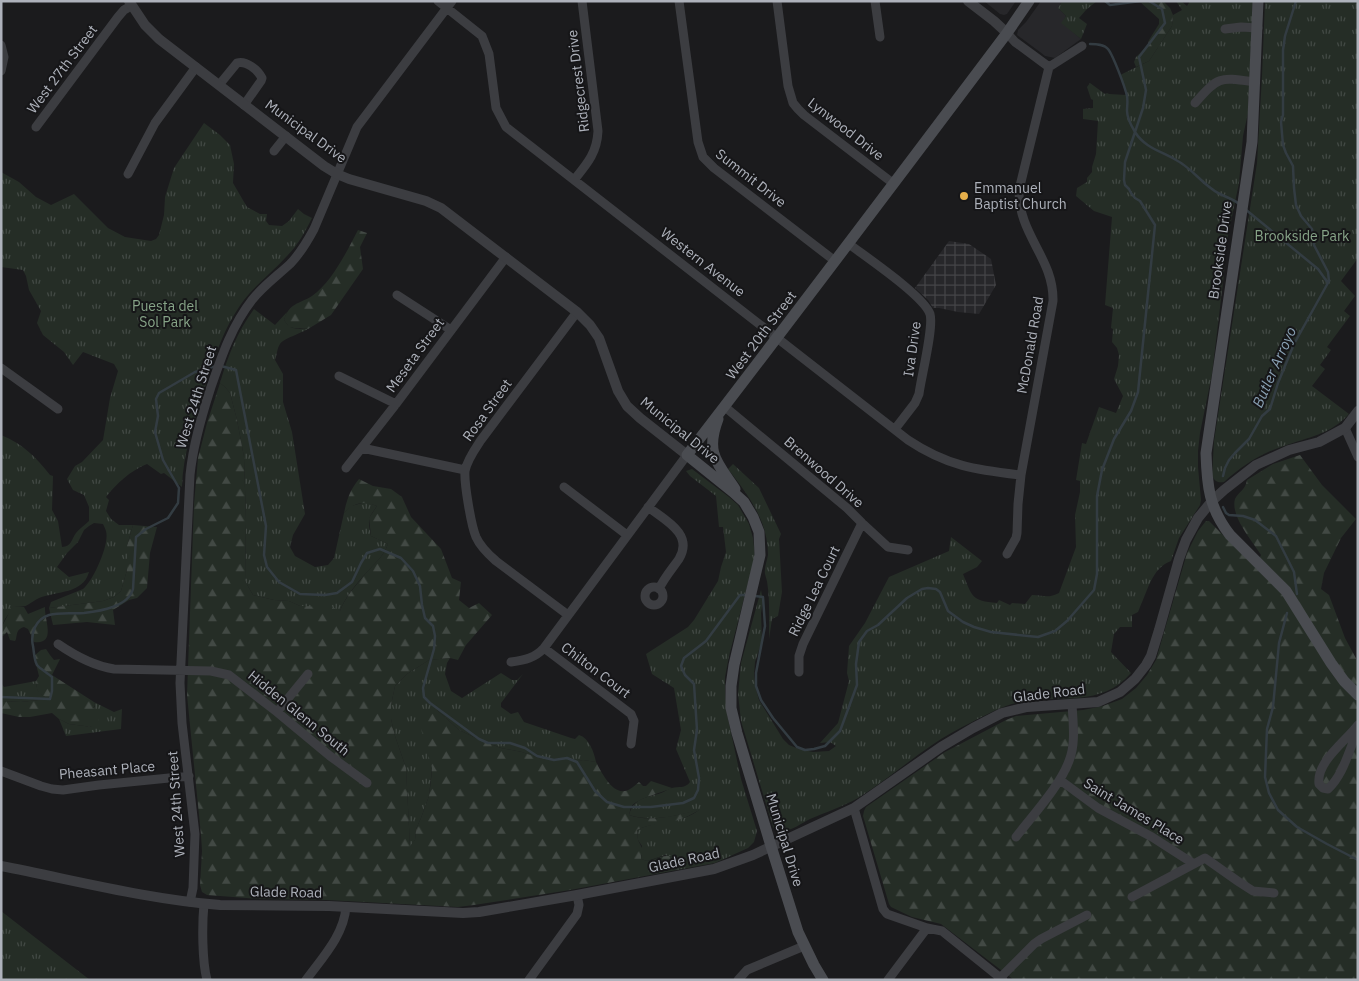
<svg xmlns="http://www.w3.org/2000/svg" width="1359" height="981" font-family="'IBM Plex Sans',sans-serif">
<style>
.built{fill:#27272a}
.industrial{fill:url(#industrial-grid)}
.grass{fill:url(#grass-tufts)}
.forest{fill:url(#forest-firs)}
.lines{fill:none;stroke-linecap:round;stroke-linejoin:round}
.stream{stroke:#333c42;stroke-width:2.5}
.minor{stroke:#3c3d41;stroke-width:9}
.tertiary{stroke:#3c3d41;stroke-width:10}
.secondary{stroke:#4a4c51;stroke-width:11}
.poi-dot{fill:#e5af4b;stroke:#161618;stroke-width:2}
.labels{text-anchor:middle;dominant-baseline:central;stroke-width:4;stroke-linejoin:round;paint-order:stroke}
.street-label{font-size:14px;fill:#aeb2bb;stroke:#161618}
.poi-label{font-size:14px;fill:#aeb2bb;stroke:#161618;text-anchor:start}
.park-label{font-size:14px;fill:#87a488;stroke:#161618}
.water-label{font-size:15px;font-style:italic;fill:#89a0b3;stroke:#161618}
</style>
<defs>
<pattern id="industrial-grid" width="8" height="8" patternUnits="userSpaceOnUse" patternTransform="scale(1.25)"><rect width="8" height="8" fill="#27272a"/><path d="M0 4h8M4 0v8" fill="none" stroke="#444447"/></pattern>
<pattern id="grass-tufts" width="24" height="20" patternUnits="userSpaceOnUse" patternTransform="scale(1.25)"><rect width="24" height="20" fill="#252d26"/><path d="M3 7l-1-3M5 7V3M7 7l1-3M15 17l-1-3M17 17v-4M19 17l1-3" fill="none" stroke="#424944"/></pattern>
<pattern id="forest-firs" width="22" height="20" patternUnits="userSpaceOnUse" patternTransform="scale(1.25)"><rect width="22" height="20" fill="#252d26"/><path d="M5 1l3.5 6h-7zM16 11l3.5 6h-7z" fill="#424944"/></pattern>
</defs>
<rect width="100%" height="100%" fill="#1b1b1d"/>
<path class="built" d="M984,1H1016L1007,14L1004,15L1000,14Z
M1041,1H1062L1058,8L1066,16L1062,23L1081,39L1055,58L1045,56L1040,52L1017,35L1018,30L1026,22Z"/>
<path class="industrial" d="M949,241L969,244L991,259L996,285L979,314L958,312L939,308H933L928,300L915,288Z"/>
<path class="grass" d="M1062,1H1097L1086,10L1079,18L1087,24L1081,39L1061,23L1066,16L1058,8Z
M1176,1H1181L1187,6L1190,1H1253L1248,113L1243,136L1239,183L1225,250L1224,274L1212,374L1200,433L1198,451V467L1201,500L1200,505L1179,538L1171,561C1152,568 1148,590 1140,607L1138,612L1132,615V627H1120L1114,634L1111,652L1131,673C1101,708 1060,694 1021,702C1003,705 988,714 972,722C958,729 945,736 932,745C907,762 884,782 858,798C842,807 826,812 810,819C800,824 780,839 773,827L741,721L738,694L741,663L761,590L763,601L761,613L762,641L755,662L754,675L756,689L759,700L783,739L789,745L799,749L813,752L829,751L836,746L830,742L820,743L838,723L849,681L847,673L849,646L865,623L889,577L949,551L951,537L982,561L977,567L963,574C972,596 971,601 997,603L999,600L1010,605L1012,603L1025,604L1032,595C1043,595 1048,599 1059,593L1076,547L1075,515L1080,492V481L1076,480L1082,443L1086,444L1099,407L1116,413L1123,396L1114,379L1118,366L1119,355L1117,348L1112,342L1113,329L1111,328L1113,308L1105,305L1112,217L1094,211L1076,196L1077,188L1087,182V178L1092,172V167L1096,154L1098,121L1083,119V109L1093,108V100L1091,99L1087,87L1090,83L1105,94L1107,93L1109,94L1126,95L1120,75L1149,61L1172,26L1173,15L1182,10Z
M1265,1H1358V258L1341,281L1355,296L1344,311L1350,316L1327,347L1331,350L1320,365L1325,369L1312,386L1349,414C1330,435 1308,437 1284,446C1261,453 1242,466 1224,482C1219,483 1215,482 1212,476L1214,441L1257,163L1262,76Z
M204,123L220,135L230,145L234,164L233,183L247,207L260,214H267L266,221L269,225L282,226L289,221L298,209L304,214L312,218C305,232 298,245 287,256C273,272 257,283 244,300C223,328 213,361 203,394C193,425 183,455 182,487L164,473L161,474L147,464C130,471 117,483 106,497L109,500L106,511L111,519L119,525H133L127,546V570L121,591L114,597L103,601L49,608L51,602L83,589C93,581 110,544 106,531C105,528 104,526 103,524L94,523L89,526L84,530L78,542L67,553L57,567L69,577L89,572C83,594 57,591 39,598C27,604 29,608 14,606L5,619L1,628V435C23,444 36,457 50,475L53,476L52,510L58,521L62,547C72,546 71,540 76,533C79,529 85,525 89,521V507L84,495L73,490L67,479L75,466L82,462L103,440L110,398L118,371L114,364L83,352L73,365L64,352L43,335L37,323L41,311L29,290L26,276L23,270L1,267V172L19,182L36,197L51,205L74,194L108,228L125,237L151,241L156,239L159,235L164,215L165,197L174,168Z
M254,309L275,325L287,312L284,320C286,322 287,325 289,326C293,330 303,328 308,329C301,333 283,339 280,344C277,348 277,355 275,360L283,374V402L292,432L305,514L293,535L290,547L295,556L315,567L328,565L334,558L344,513L351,506L366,502L377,506C367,520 368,519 371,536L388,544C384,556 375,563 367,572C356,584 345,597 340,611L300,606L289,601L274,600L253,595L245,581L246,521L244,457L237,420L230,393L225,387L220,383C228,356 237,332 254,309Z
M733,464L759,488L781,534L779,539L782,592L778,616L772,619L769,639C769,620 770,600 767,581C767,581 765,574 765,574C764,568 767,561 768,555C768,520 748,495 728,469Z
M692,469L729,497L738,505L749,524L753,538L755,556L729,656L725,677V691L727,714L741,779L757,831L754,842L748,848L715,863L677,870L675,858L665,855L647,861L641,859L642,846L638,840L637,830C657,820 681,824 699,810C676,816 652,822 629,815C634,798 645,798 661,793C664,792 668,789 672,788C679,786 685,789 690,782L676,749L681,730L674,688L652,674L646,654L688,627L694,620L718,581L721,567L726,552L723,527H719L716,496L690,476L686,471Z
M450,658L447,663L445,674L451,691L462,698L501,673L512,680H517L523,674L501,703V707L511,714L518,712L524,722L571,738L575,739L579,735C589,738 594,752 596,762L583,760L558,766L522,752L501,748L478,739L459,730L437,710L430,758L432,768L429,796L421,818L416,829L415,840L410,847L406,768L395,736L391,719V705L395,686L407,674L429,660Z
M36,681C37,693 39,693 49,699L21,702L1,701V683L4,687Z
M94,702L114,712L122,709L121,729L66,736L59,719L69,724L92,727L93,709L95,706Z
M1,911L90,980H1Z"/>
<path class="forest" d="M1139,1L1164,2L1170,8L1173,15L1172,26L1149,61L1136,67L1134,62L1136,57L1148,45L1149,40L1159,24V19Z
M358,230L367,233L360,247L363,269L331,315L308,329L299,328H294L289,327L284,320C289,303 299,304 312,296C332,282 347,251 358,230Z
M220,383L225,387L230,393L237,420L244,457L246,521L245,581L253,595L274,600L289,601L300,606L332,607L340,611C345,597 357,584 367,572C375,563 384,556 388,544L371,536L369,518L377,506C363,501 355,502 344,513C347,499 350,490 359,479L373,486L391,489L402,497L411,517L441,549L452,578L461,582L459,600L469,608L479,603L492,615L466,645L458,660L450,658L429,660L407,674L395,686L391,705V719L395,736L406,768L410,846L415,840L416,829L421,818L429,796L431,780L432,768L421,729L423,717L426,710H437L459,730L478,739L501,748L522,752L558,765L583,760L596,762C602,773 614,799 630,789C634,787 636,784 639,782L643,786H646L651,781L672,788C662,793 637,798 631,807C630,809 630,812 629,815C650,823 679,815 701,809C690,816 678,821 666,823C655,825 647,825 637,830L638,840L644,852L641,855V859L647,861C658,859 664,853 675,858L677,870L570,890L474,905L458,907L326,900L260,899L207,895L202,892L200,885L202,851L201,835L187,695L194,504L198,458L207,423Z
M1300,455L1322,485L1356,519L1341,538L1324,573L1321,589L1329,595L1345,638L1358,662V690L1353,686L1259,559L1261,555C1253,542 1230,516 1235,499C1238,492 1245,491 1247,480L1273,464Z
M1206,521H1209L1286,598L1358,699V980H1014L941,924L912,917L891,907L889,904L863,816L864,811L866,807L945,752L1006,720L1016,716L1083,710L1103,706L1122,699L1136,688L1147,675L1156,660L1187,553L1198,531Z
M133,525L157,527L150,553L147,588L137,598L129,600L113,610L115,625L87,622L53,625L49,608L103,601L114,597L121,591L127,570V546Z
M14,606L24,607L28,614L45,607C44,619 57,645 34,642L28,629L24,627C17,629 17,633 16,639L15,641L10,640L7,632L3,636L2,635L1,628L8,615L10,607Z
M46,649L50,655L54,660L60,659L52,675L94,702L95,705L93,709L97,713L99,719L96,724L92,727L69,724L59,719L52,713L30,717H19L1,713V701L21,702L48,699C39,692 37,695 36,681L39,676L34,656L41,650Z"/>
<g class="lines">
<path class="stream" d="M1105,1L1110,5L1141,1
M1090,44C1096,44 1104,44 1108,49C1113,55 1125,87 1127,96C1128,101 1127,106 1127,111C1127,118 1132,127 1135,132C1145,148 1161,151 1176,160C1190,167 1199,180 1212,189C1220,196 1231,197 1239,204
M1245,209L1318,269L1328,283
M221,366L236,370L266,526L264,555L267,567L279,582L300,594L325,595L337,593L352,582L361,563L367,553L380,549L401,558L413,571L420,586L422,605L425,618L433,626L435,636L434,649L423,688L424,697L430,703L479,739L488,743H510L525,748L537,756L554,760L567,758L577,762L595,791L607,802L624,807H651L683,803L694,798L698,790L699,778L694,750L697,730L694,684L685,675L681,666L684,658L706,641L740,595H747
M1223,476L1225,468L1229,460L1235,453L1249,439L1262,416L1270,409L1278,383L1294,344L1329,281L1328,272L1314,245L1312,229L1301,216L1296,205L1294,188L1293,166L1286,153L1283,145L1281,122L1283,115V50L1285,36L1296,1
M1223,507L1226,513L1229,515L1243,516L1255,520L1276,536L1294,572L1297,594
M755,596L763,597L765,626L756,673V686L761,700L773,718L797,747L805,750L814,749L825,746L840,731L857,685L856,664L859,642L867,631L878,625L907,598L922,589L928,588L936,589L940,592L948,611L963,622L974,627L991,632L1038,637L1055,631L1067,621L1094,590L1097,574V496L1102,470L1114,439L1131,411L1138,392L1155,225L1140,201L1135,198L1131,193L1129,189L1125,185L1124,180L1125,162L1143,108L1146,90L1139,57L1165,23L1162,9L1149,1
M1287,613L1279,643L1273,707L1267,729L1265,777L1269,793L1278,810L1297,827L1327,844L1358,860
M1,697L50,699L52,691V677C48,673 40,669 37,665C34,660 34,651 33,646C30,633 36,619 49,615C60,612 73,614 84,613C100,611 128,607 133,589L136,537L146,529L168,518L178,503L179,488L163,460L155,432L158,416L156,399L159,393L195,372L216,366"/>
<path class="minor" d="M438,1L482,36L489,54L496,108L506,127L908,440C947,466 976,470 1021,475
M679,1L698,142L703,157L714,168L835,261
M777,1L788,86L793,103L798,109L804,115L894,184
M875,1L880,37
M1225,29L1241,27L1258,28
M1007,33L1015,42L1049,67
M1,45L4,57L1,71
M219,85L237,63C246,60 258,70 262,78L261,81L244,105
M1195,103C1219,76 1219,77 1255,82
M36,127L118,17L124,10L131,6
M274,151L286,136
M128,174L155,123L196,67
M574,180C587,164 597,153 598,131L582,1
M849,244C866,257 924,296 930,314C934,327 921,378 919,394L915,403L895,429
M397,295L451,330
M1,368L58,409
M339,376L396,404
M725,407L847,508L862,523L888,547L908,550
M1345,428L1358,457
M362,448L465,470
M346,468L396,404L506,257
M564,487L627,535
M648,507C665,520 694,534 679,559C672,569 664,578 659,589
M1007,554L1016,538L1017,533L1018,504L1021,475L1053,301C1054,258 1018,235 1019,190L1049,67L1082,46
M645 596a9 9 0 1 1 18 0a9 9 0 1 1-18 0Z
M568,615L496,561C488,554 480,546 476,537C471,525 464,483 465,471C467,460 475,449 481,440L577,312
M58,644C74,655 94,666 114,669L211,671L229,675L277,712L330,756L367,783
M544,648L631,714L634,721L631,744
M511,662C525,660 535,658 544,648L687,455
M799,672V656L803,644L862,523
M277,712L308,674
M1353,731L1356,735C1348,753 1343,775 1328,789L1323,788L1319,784C1316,762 1346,741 1358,725
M1,771L41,786L52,789L63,790L99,785L189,776
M1060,780L1098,808L1152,837L1194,864
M854,808L883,909L887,914L927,928L942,931L1003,980
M1016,837C1033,815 1060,786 1069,761C1076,744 1073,723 1072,704
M1132,897L1205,858L1239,882L1253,891L1274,893
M190,902L193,888L195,834L182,723L180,683L190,475C193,445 201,418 210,390C221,358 231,327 252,300C263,286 277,276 290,264C300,254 307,242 314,229L357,127L452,1
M204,904C202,924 202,961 207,980
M306,980C322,958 344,935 346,907
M529,980L577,914L579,905L577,895
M738,980L747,970L804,946
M888,980L927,928
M998,980L1034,944L1041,939L1087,915"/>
<path class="tertiary" d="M129,1L145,25L159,39L324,166L337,174L349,179L426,201L441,208L577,312L590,325L599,338L618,391L627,406L640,418L687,455
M968,1L994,21L1007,33
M1,866C74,880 146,899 220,905L329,906L463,913L479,912L577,895L714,869L753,855L854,808L941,747L973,728L1002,713L1027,707L1098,702L1120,692L1135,679L1146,665L1151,656L1159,630L1179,559L1186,540L1198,518L1212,501L1224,490L1256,465L1289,450L1319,442L1345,428L1358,411"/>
<path class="secondary" d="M1258,1L1252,142L1206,453C1207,486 1209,508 1230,535L1286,591L1331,663L1344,681L1358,695
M718,419C705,453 717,462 735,489
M823,980L814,965L798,932L771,846L737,733L731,708V686L734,665L760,555L759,532L753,517L744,502L733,492L687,455C795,315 901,174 1007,33L1029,1"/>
</g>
<circle class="poi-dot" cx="964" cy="196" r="5"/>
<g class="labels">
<g class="street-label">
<text transform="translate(62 69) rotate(-53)">West 27th Street</text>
<text transform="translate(578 81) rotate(-97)">Ridgecrest Drive</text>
<text transform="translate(846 129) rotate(38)">Lynwood Drive</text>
<text transform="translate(306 131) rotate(36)">Municipal Drive</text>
<text transform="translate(751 178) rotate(38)">Summit Drive</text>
<text transform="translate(1220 250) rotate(-82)">Brookside Drive</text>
<text transform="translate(703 262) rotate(38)">Western Avenue</text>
<text transform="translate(761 335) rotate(-53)">West 20th Street</text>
<text transform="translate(1030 345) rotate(-80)">McDonald Road</text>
<text transform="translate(912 349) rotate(-82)">Iva Drive</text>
<text transform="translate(415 355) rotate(-54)">Meseta Street</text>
<text transform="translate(196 397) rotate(-73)">West 24th Street</text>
<text transform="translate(487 410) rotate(-54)">Rosa Street</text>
<text transform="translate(680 430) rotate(39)">Municipal Drive</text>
<text transform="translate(824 472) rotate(41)">Brenwood Drive</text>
<text transform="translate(814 591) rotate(-64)">Ridge Lea Court</text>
<text transform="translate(596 670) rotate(37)">Chilton Court</text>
<text transform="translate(1049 693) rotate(-7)">Glade Road</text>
<text transform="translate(299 713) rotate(39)">Hidden Glenn South</text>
<text transform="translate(107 770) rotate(-5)">Pheasant Place</text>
<text transform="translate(176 804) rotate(-94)">West 24th Street</text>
<text transform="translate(1134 811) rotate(31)">Saint James Place</text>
<text transform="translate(785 840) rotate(73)">Municipal Drive</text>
<text transform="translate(684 860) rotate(-12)">Glade Road</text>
<text transform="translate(286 892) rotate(1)">Glade Road</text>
</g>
<g class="poi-label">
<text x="974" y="188">Emmanuel<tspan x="974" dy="16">Baptist Church</tspan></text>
</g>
<g class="park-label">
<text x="1302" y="236">Brookside Park</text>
<text x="165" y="306">Puesta del<tspan x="165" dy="16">Sol Park</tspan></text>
</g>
<g class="water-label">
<text transform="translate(1274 367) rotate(-66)">Butler Arroyo</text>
</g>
</g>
<rect width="1359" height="981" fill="none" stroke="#aeb2bb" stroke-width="5"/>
</svg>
